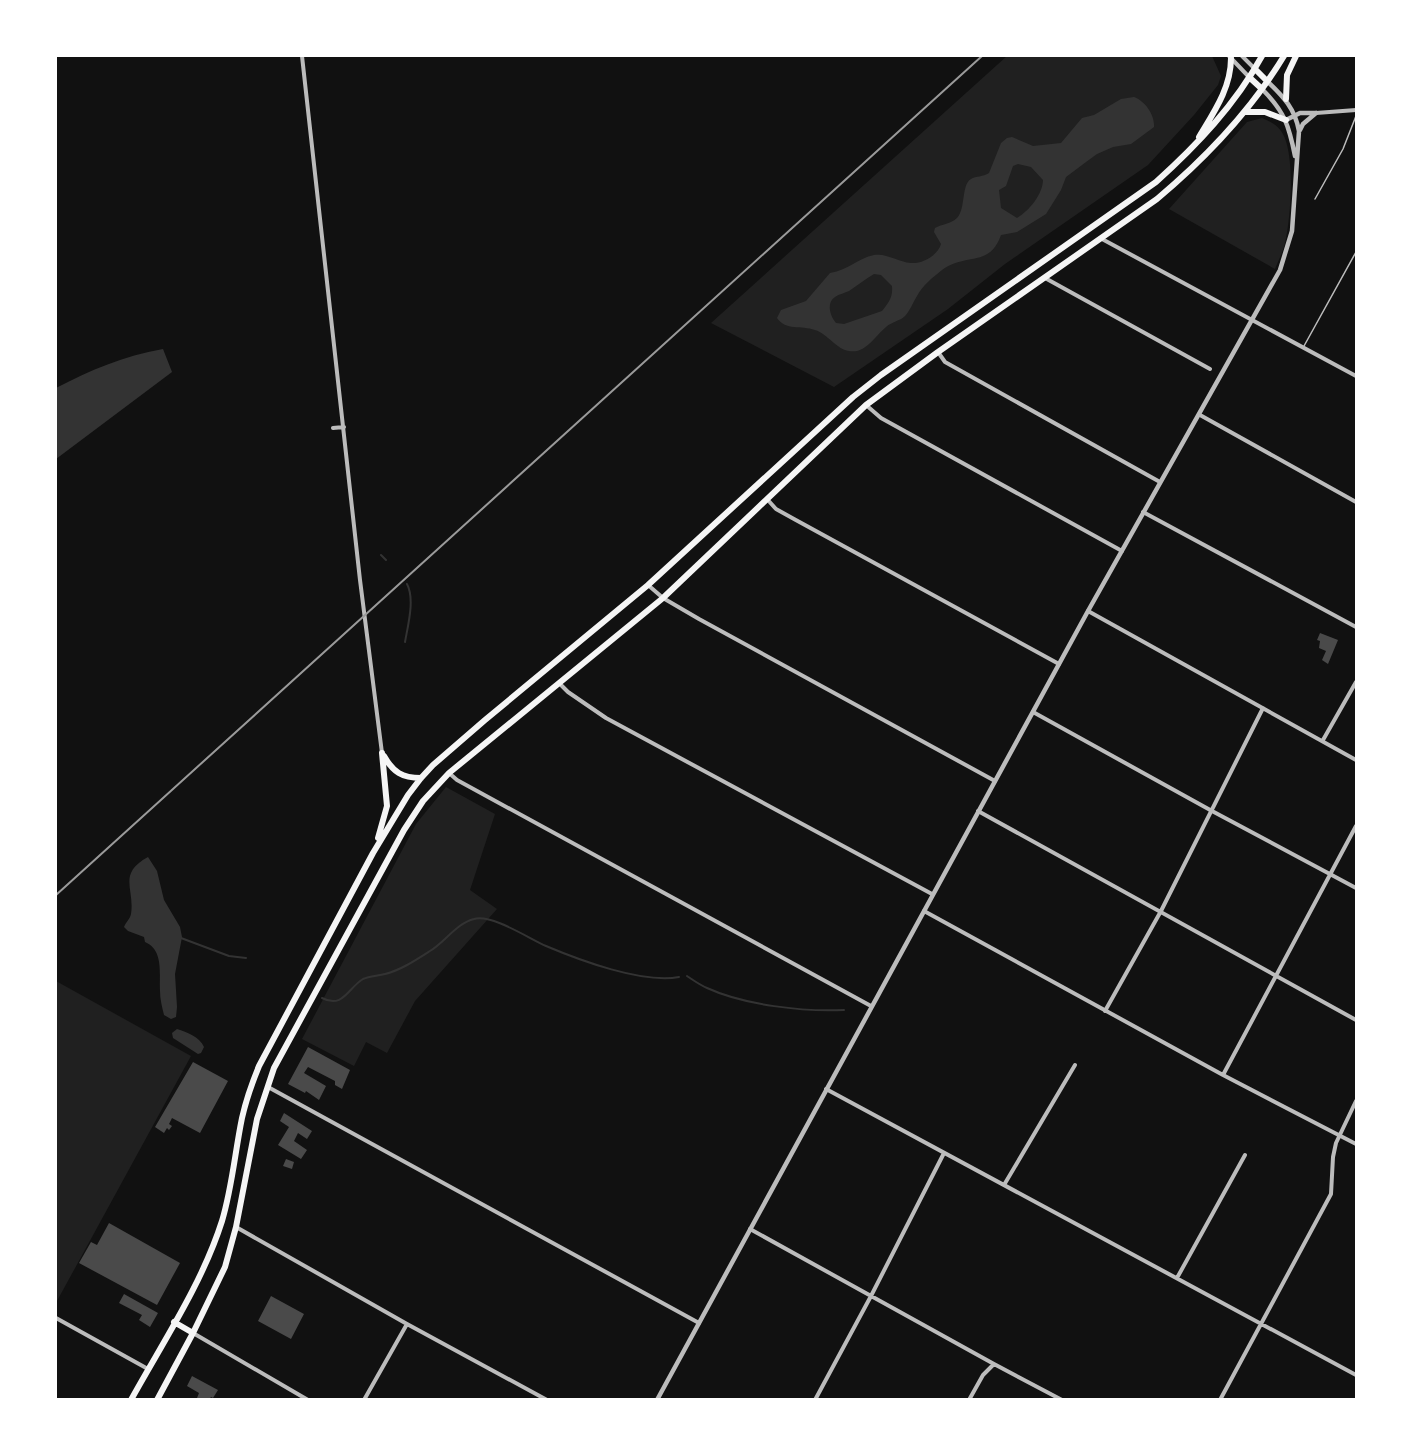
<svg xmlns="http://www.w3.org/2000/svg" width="1412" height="1455" font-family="'Roboto Condensed',sans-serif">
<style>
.green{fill:#202020}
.water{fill:#333;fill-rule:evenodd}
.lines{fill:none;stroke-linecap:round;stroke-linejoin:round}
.stream{stroke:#333;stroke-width:2}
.building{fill:#4a4a4a}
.service{stroke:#bcbcbc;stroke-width:1.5}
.minor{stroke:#bcbcbc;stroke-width:4}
.tertiary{stroke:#bcbcbc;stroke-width:4.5}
.trunk{stroke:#f5f5f5;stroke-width:6}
.rail{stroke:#9a9a9a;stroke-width:2}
</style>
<rect width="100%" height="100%" fill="#111"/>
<path class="green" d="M1007,56H1212L1221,76L1218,85L1194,115L1148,165L1005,264L948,309L834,387L711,323Z
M1262,118C1269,121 1276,124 1281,131C1296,151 1291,218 1285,243C1283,252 1278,261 1275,269L1169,209L1247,122Z
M446,787L495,814L470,890L497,909L415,1001L387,1053L366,1042L354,1066L302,1039L416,824Z
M56,981L191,1056L57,1301H56Z"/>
<path class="water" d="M1134,97C1145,101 1155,115 1154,127L1131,144L1113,147L1097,154L1086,162L1066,177L1061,190L1046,214L1017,232L1001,235C989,268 967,252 942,270C932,278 923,285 917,296C913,302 910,311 905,316C900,321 891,322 886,327C875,336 866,354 849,351C836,349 828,334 815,330C801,325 786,331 777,318L781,310L806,301L830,273C849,270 858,258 874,255C887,253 898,262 911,263C923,264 938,255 941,244L934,232L935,228C942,224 951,224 957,218C966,209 961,185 971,179C976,176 983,177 989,173L1001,143L1007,138L1012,137L1033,146L1061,143L1082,118L1094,115L1121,99ZM1018,164L1031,167L1043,180C1043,194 1029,211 1017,218L1001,208L999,190L1006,186L1013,166ZM874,274L881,275L892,286C893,297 889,302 882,311L844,324L836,323C830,316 826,303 835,297C839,294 845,293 849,291C858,285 865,279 874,274Z
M163,349L172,372L56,459V388C91,370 123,356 163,349Z
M148,857L157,871L164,900L180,927L182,937L175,974L177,1007L176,1017L171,1019L164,1015C162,1007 160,999 160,991C159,974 164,950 145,942L144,937L128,931L124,927C126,922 130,919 131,914C135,889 117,874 148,857Z
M177,1029C187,1032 200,1037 204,1047L201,1053L198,1054L173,1038L172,1033Z"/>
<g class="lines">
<path class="stream" d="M381,555L386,560
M405,642C408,625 415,599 407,584
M181,938L229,956L246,958
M687,976C693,980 700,985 707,988C744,1005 803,1012 844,1010
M322,998C343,1009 348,988 363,979C370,976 378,976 385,974C401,970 416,960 430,951C445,942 457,923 474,919C492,914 528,938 546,946C579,960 643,984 679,977"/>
</g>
<path class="building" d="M1320,633L1338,640L1328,664L1322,660L1326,651L1319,648L1320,641L1317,640Z
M308,1047L350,1070L342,1089L335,1085V1081L308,1067L304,1073L326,1086L319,1100L306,1091L305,1093L288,1084Z
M193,1062L228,1081L200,1133L172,1118L169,1124L172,1126L169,1130L167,1128L164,1133L155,1127Z
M284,1113L312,1131L307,1139L298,1133L294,1141L307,1150L301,1159L278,1145L289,1127L280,1121Z
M286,1159L294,1162L292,1169L283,1166Z
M109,1223L180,1263L157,1305L79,1263L91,1242L97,1245Z
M124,1294L158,1313L150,1327L139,1320L142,1315L119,1303Z
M271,1296L304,1314L291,1339L258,1321Z
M192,1376L218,1390L213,1398L211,1397L209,1400H200L197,1398L199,1393L187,1386Z"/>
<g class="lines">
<path class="service" d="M1315,199L1343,149L1356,116
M1304,346L1356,252"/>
<path class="minor" d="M302,56L360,580L382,753
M1229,56L1249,77
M1242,56L1255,69
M1316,113L1356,110
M1102,239L1356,376
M1045,278L1210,369
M938,352L945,362L1160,482
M866,405L881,418L1122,551
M1200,415L1356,502
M333,428L344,427
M767,499L776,509L794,519L1059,664
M1143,512L1356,627
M648,585L663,598L699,619L995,781
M1088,611L1356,760
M560,684L568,692L606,718L932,894
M1033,712L1212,811L1356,888
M1323,740L1356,682
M449,773L457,780L871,1006
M978,811L1356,1020
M924,911L1223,1075L1356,1144
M1105,1011L1161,911L1263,708
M1223,1075L1356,826
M268,1087L699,1323
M826,1089L1356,1375
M1004,1185L1075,1065
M236,1227L407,1324L547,1400
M750,1229L994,1364L1062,1400
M1177,1278L1245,1155
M56,1318L148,1369
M193,1333L308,1400
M364,1400L407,1324
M815,1400L871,1296L944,1153
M969,1400L983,1375L994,1364
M1220,1400L1331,1194L1333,1157L1336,1143L1356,1101"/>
<path class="tertiary" d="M1262,89C1285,112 1289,126 1295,156
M1286,120L1300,113H1316
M1300,130L1303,124L1316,113
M657,1400L1088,611L1280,270L1292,231L1299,131C1295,109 1284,97 1267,81"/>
<path class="trunk" d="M1255,69L1267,81
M1249,77L1262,89
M1286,99L1287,75L1296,56
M1245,112H1265L1286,120
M1199,137C1214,112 1231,88 1231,58
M384,756C393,772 402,778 421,778
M378,838L387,806L382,753
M174,1322L193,1333
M131,1400C163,1342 202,1284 222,1221C232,1188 235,1152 242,1118C246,1100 252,1083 259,1066L373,853L408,795L421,778L433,765L485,720L648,585L853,397L881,375L1156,182C1197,145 1235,105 1262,56
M157,1400L193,1333L225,1267L236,1227L257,1119L274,1068L404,830L423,801L449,773L663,598L866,405L938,352L1157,199C1207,157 1250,112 1284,56"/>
<path class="rail" d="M56,895L982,56"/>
</g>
<rect width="1412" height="1455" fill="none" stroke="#ffffff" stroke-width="114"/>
</svg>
